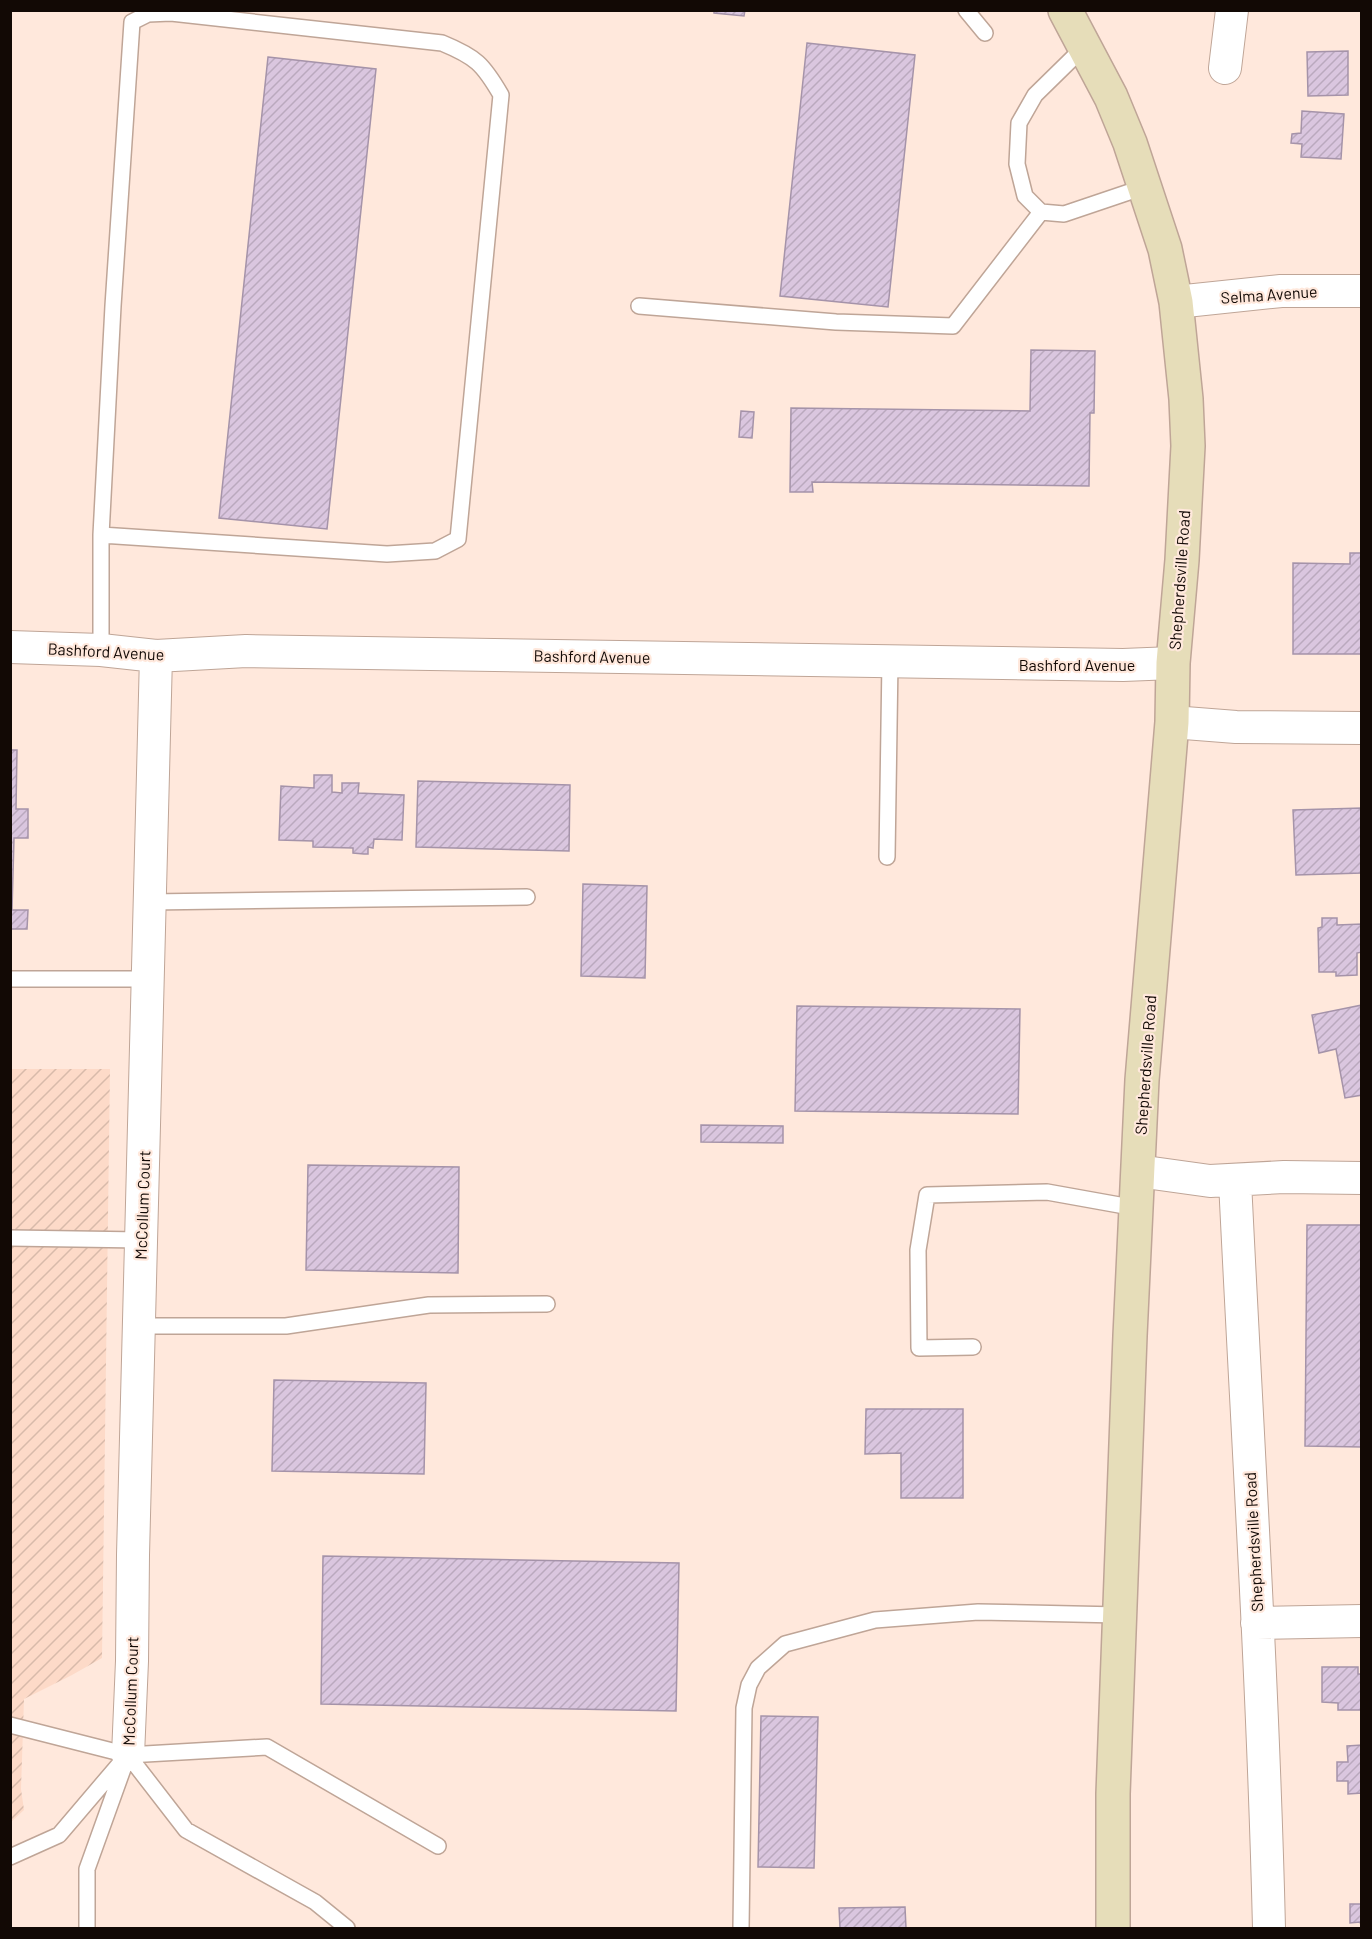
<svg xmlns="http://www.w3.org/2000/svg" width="1372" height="1939" font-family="Barlow,sans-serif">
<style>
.industrial{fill:url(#industrial-furrows)}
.building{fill:url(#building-hatch);stroke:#a593a9;stroke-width:1.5}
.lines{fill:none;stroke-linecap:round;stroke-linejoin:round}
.service-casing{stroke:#bfa597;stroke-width:18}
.minor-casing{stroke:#bfa597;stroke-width:34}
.secondary-casing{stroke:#bfa597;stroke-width:36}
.service{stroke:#fff;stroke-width:15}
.minor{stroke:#fff;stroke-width:32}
.secondary{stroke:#e6ddb9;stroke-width:33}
.labels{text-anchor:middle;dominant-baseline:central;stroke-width:4.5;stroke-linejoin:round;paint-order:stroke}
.street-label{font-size:16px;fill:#120905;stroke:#ffe8dc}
</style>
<defs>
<pattern id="industrial-furrows" width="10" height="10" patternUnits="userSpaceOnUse" patternTransform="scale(1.5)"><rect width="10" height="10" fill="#fddac8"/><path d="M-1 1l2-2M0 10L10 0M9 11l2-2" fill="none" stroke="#d8baaa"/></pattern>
<pattern id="building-hatch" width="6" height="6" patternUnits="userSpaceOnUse" patternTransform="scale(1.5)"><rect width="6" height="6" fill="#dac6df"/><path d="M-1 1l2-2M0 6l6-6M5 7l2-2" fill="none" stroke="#baa9be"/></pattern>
</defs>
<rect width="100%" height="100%" fill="#ffe8dc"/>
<path class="industrial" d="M11,1069H110L102,1658L72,1675L24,1699L21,1789L24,1810L11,1822Z"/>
<path class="building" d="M714,10H745L744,16L714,13Z
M807,43L915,55L888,307L780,296Z
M1348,51V95L1308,96L1307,52Z
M268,57L376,69L327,529L219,518Z
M1302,111L1344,114L1341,159L1301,157L1302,144L1291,143L1292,134L1301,133Z
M1031,350L1095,351L1094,413H1090L1089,486L812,482L813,492H790L791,408L1030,411Z
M741,411L754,412L752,438L739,437Z
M1350,553H1362V654H1293V563L1350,564Z
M10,750H17L16,809H28V838H14L12,910H28L27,929H10Z
M314,775H332V792L342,793V783H359L358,793L404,795L402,840L374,839L373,848L368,847V854H364L353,853V848L313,847V841L279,840L281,786L314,788Z
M418,781L570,785L569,851L416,847Z
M1362,808V873L1296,875L1293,810Z
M583,884L647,886L645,978L581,976Z
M1322,918H1337V925L1362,924V952L1357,953V975L1336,976V972H1319L1318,928L1322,927Z
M1362,1005V1095L1345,1098L1336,1049L1319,1053L1312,1015Z
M797,1006L1020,1009L1018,1114L795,1111Z
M701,1125L783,1126V1143L701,1142Z
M308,1165L459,1167L458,1273L306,1270Z
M1307,1225H1362V1447L1305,1446Z
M274,1380L426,1383L424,1474L272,1471Z
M866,1409H963V1498H901V1453L865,1454Z
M323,1556L679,1563L676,1711L321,1704Z
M1322,1667H1358V1674H1362V1710H1338V1703L1322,1702Z
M761,1716L818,1717L814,1868L758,1867Z
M1362,1745V1793L1348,1794V1781H1337V1762H1348L1347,1746Z
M1350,1904H1362V1928L1360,1922L1350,1923Z
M905,1907L906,1928H840L839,1908Z"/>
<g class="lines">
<g class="service-casing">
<path id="service" d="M966,10L985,33
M1084,47L1035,95L1019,123L1017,164L1025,196L1041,212L1064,214L1144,187
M639,306L836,322L953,326L1041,212
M101,650V535L113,306L132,22L148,14L171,13L442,43C476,57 483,64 501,95L458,539L435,551L387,554L101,535
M887,857L890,661
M150,902L527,897
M10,979H148
M10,1238L141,1240
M139,1326H286L429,1305L547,1304
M973,1347L919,1348L918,1250L927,1195L1047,1192L1136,1208
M10,1725L128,1755L267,1747L438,1846
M128,1755L186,1830L315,1902L347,1928
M10,1857L59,1835L122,1761
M87,1928V1869L128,1755
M741,1928L744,1708L749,1685L758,1668L785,1644L875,1620L978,1612L1119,1615"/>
</g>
<g class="minor-casing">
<path id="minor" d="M1225,68L1232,10
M1176,302L1281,291H1362
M10,647L101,650L156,656L246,651L1123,665L1173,663
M1172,722L1236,727L1362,728
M1138,1171L1210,1181L1284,1177L1362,1178
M1235,1181C1247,1430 1263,1679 1269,1928
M1257,1623L1362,1621
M128,1755L132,1661L133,1555L156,656"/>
</g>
<g class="secondary-casing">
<path id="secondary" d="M1065,10L1111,97L1130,143L1165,249L1176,302L1186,399L1188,446L1182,560L1173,663L1172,722L1142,1080L1130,1336L1113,1794V1928"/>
</g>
<use href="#service" class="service"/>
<use href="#minor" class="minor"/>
<use href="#secondary" class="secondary"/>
</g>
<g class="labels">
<g class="street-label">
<text transform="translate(1269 294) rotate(-4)">Selma Avenue</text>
<text transform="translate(1179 580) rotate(-86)">Shepherdsville Road</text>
<text transform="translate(106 651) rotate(3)">Bashford Avenue</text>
<text transform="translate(592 656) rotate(1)">Bashford Avenue</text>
<text x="1077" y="664">Bashford Avenue</text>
<text transform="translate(1145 1065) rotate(-86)">Shepherdsville Road</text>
<text transform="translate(142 1205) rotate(-88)">McCollum Court</text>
<text transform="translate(1253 1542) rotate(-93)">Shepherdsville Road</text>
<text transform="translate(130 1691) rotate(-88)">McCollum Court</text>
</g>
</g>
<rect width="1372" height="1939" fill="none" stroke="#120905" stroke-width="24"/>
</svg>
